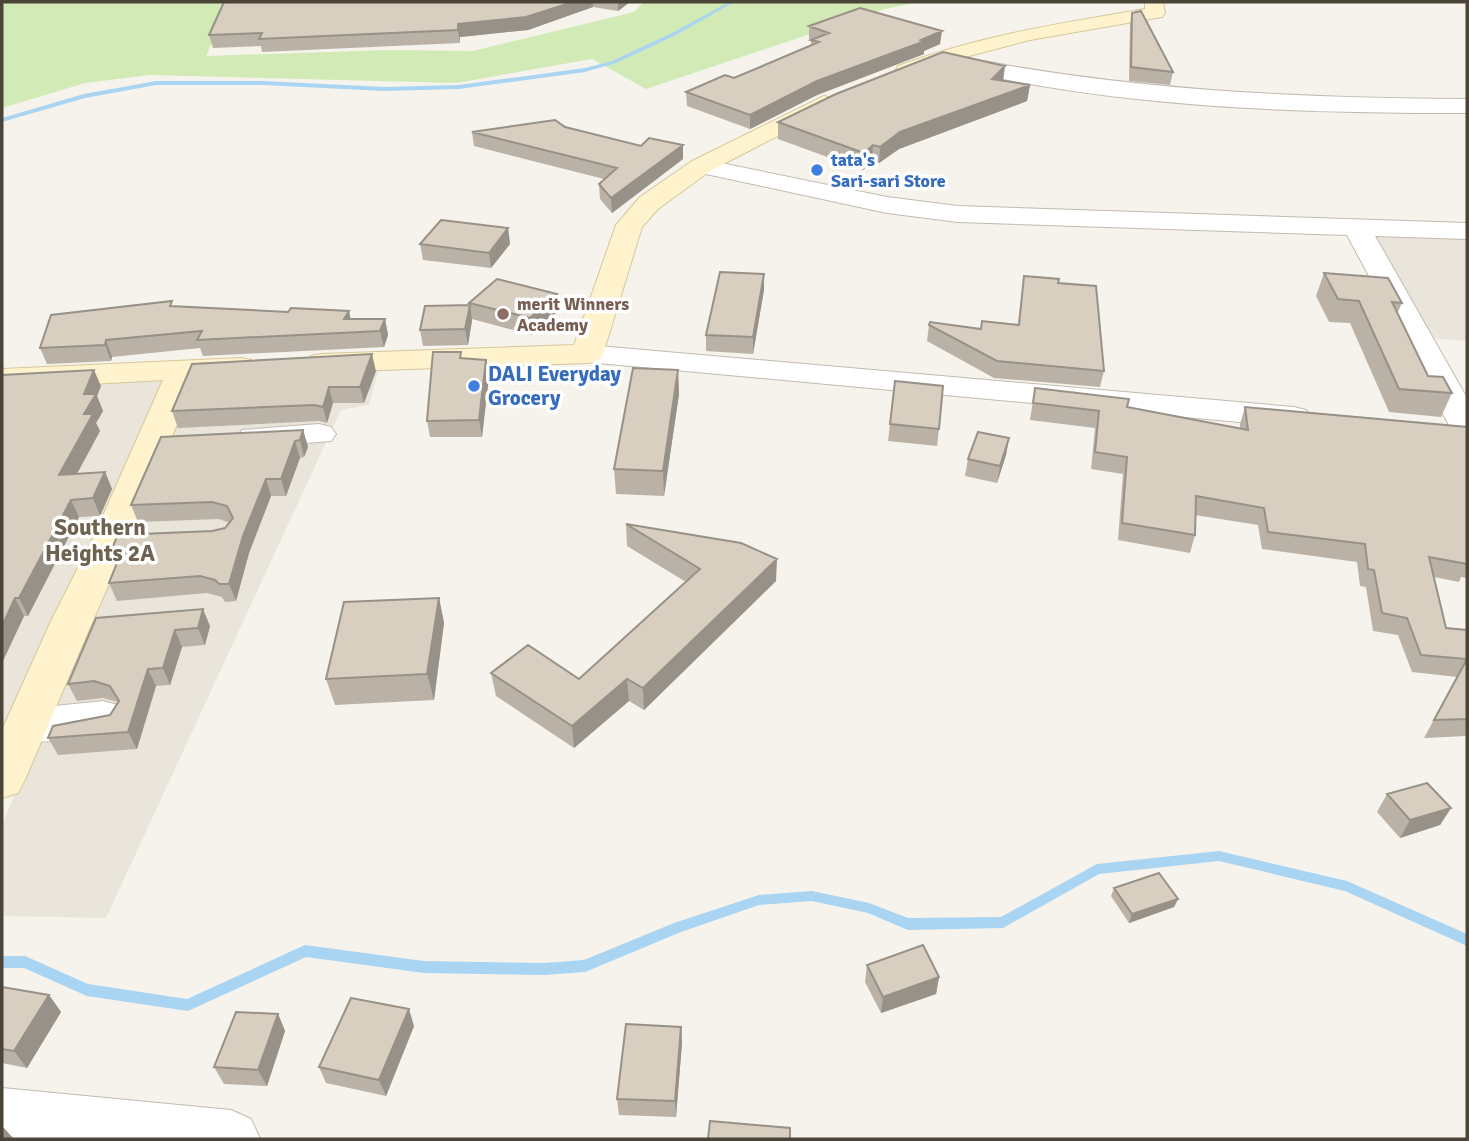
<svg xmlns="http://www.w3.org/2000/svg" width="1469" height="1141" font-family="Signika,sans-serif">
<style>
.residential{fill:#eae5da}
.green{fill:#d2eab5}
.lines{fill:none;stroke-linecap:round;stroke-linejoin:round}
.stream{fill:#a9d4f2;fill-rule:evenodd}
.street-casing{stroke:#c2bbae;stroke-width:2}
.secondary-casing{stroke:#d6c79b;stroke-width:2}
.street{fill:#fff;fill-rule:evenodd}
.secondary{fill:#fff3cd;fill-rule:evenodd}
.wall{fill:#bab2a6}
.shaded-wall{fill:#979187}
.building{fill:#d8cfc1;stroke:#979187;stroke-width:2}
.shop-dot{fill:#3f7fe0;stroke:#fff;stroke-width:2.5}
.education-dot{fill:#8d6e63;stroke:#fff;stroke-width:2.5}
.labels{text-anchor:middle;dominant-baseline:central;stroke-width:7;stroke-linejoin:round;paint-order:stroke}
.far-shop-label{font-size:18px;font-weight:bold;fill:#366cbe;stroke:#fff;text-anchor:start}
.far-education-label{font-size:18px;font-weight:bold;fill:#785e54;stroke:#fff;text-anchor:start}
.shop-label{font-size:21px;font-weight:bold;fill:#366cbe;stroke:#fff;text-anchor:start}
.neighbourhood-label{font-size:23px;font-weight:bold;fill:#6e6250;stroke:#fff}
</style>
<rect width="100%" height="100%" fill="#f6f3ec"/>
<path class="residential" d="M1363,230L1467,232V341L1429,338Z
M380,365L369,405L341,410L106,918L2,916V825L20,782L2,783V382Z"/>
<path class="green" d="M2,2H230L206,56L387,50L473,51L634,12L644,2H919L885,9L646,89L592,59L456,83L150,75L85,83L2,108Z"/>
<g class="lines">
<path class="stream" d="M729,2H734L674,36L616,63L585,72L459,89L384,91L263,85H156L85,98L2,122V118L84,94L156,81H263L384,87L459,85L585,68L612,61L670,34Z
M1219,851L1347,881L1467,934V946L1345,891L1219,861L1099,874L1003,928L908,930L868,913L812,901L759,905L681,932L585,972L544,975L424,973L306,957L188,1011L87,996L24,968H2V956H25L88,984L187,999L305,945L424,961L544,963L584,960L674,923L759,895L812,891L869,903L908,918L1001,917L1097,864Z"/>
<g class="street-casing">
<path id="street" d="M952,55C1123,90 1293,98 1467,99V113C1293,113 1114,108 944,66L941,61L944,56Z
M701,159L887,197L958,206L1467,223V239L1375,236L1467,398V437L1455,434L1450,427L1347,235L958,222L887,213L692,171L689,166L692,161Z
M587,345L1294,407L1306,410L1311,417L1306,424L1294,427L576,361L571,354L576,347Z
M319,424L331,427L336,434L331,441L254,447L242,444L237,437L242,430Z
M103,701L118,705L125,717L118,729C90,737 38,747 11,738L4,726L11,714L26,709Z
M2,1088L231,1110L251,1119L260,1139H2Z"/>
</g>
<g class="secondary-casing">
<path id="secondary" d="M1145,2H1163L1165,13L1162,17L1030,40L946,62L914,76H898L895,71L898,66C978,36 1061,23 1145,9Z
M824,96L832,98L835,103L832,108L710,171L658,209L642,227L603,354L598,361L587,363L322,372L311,370L306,363L311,356L322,354L574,345L616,225L640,197L692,161Z
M241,358L252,360L257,367L252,374L196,379C141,513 81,646 25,780L18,793L2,798V730L51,621L93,538L163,380L2,389V369Z"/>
</g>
<use href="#street" class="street"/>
<use href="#secondary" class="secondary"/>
</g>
<path class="wall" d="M224,2H630L618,11L593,7L528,30L460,37V43L262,52L261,46L213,48L209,35Z
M1132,13L1173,72L1170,85L1129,81L1130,25Z
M809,26L940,44L924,51V54L817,95L750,129L687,106L686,92L734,78L811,46V40L809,39Z
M1003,81L1030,85L1027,101L899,149L879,163L872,161L863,170L778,139V122Z
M565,127L641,146L683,159L612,213L600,199L599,184L604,179L474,146L472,132Z
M508,228L510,244L491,268L423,260L420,244Z
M1324,273L1402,303L1397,314L1428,376L1452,393L1441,417L1389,412L1350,323L1329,322L1316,296Z
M764,274V290L753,354L706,351V335Z
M1024,276L1058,283L1104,371L1100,387L994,378L927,341L929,325L981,329L982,321L1018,324Z
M557,294L559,310L532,335L472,319L468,345L423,346L420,330L470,305L469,303Z
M173,306L288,312L349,311L350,319H385L388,335L384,347L203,356L200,348L112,357L111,361L47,364L40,348Z
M462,358L486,360L489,377L482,437H430L427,421Z
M678,370L679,394L664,496L616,494L614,469Z
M376,371L364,403H333L327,423L319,421L178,428L172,411Z
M2,375L101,386L97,396L103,411L96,423L100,431L77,474L105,472L112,489L100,516L79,517L28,616H24L2,663Z
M895,381L939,429L937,446L888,441Z
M1035,388L1127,407L1240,428V424L1245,407L1467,427V578L1461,577L1459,582L1434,577L1446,628L1467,630V736L1424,738L1457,677L1412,672L1398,635L1373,631L1366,587L1360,586L1357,562L1262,549L1258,525L1195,515V535L1190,553L1118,540L1123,474L1091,469L1095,428L1030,420Z
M303,430L308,447L304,457L300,458L286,496H271L249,553L236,601L225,602L222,597L207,593L117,601L109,583L118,562L112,548L212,531L225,528L230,523L219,519L138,522L131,505Z
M1009,438L1006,455L997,483L965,476L968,459Z
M626,524L776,581L644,710L629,701L574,748L496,696L491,673L579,679L686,582L627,546Z
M439,598L444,623L434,700L335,705L326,679Z
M96,618L210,626L205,645L182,647L170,685L156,686L137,749L58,755L48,738L110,715L118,702L103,698L77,701L68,684Z
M1387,794L1451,808L1440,825L1400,838L1377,812Z
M1114,888L1178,899L1174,907L1129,923L1111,896Z
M867,965L939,977L936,994L881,1013L865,982Z
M2,987L49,995L61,1012L27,1068L2,1063Z
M278,1014L285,1031L267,1086L224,1084L214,1067Z
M414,1026L386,1096L326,1083L319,1067Z
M681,1027L682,1043L676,1117L619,1115L617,1099Z"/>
<path class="shaded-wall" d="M573,2H593V7L528,30L460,37V43L458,30V24Z
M618,2H630L618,11Z
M942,31L940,44L924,51V54L817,95L750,129V115L817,81L921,40Z
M1005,66L1003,82L992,79Z
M1030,85L1027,101L899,149L879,163L880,147L900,132Z
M683,145V159L612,213L611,198Z
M873,145L872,161L863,170L864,153Z
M508,228L510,244L491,268L489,253Z
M764,274V290L753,354V337Z
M557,294L559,310L532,335L530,318Z
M470,305L472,321L468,345L465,329Z
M349,311L352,327L344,319Z
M385,319L388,335L384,347L380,331Z
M106,340L112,357L111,361L105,345Z
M372,354L376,371L364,403L360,387Z
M486,360L489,377L482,437L479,420Z
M94,370L101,386L97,396L103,411L96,423L100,431L67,492L59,475L84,414V394Z
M678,370L679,394L664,496L663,471Z
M329,387L333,403L327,423L323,407Z
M303,430L308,447L304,457L300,440Z
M1009,438L1006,455L997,483L1000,466Z
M295,441L300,458L286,496L281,479Z
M105,472L112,489L100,516L93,498Z
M266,479L271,496L249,553L236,601L229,584L243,536Z
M71,500L79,517L28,616L19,598Z
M777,559L776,581L644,710L643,688Z
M15,598L24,616L2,663V626Z
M439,598L444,623L434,700L427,674Z
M203,609L210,626L205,645L198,628Z
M175,630L182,647L170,685L163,668Z
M148,669L156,686L137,749L128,732Z
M627,679L629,701L574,748L572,726Z
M1451,808L1440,825L1400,838L1410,820Z
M1178,899L1174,907L1129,923L1132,914Z
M939,977L936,994L881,1013L883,997Z
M49,995L61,1012L27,1068L14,1051Z
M409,1009L414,1026L386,1096L379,1080Z
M278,1014L285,1031L267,1086L258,1070Z
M681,1027L682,1043L676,1117L675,1101Z
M2,1126L14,1139H2Z"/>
<path class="building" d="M224,2H573L526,17L458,24V30L259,39L262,33L209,35Z
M860,8L942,31L921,40L925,41L817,81L750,115L686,92L725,75L734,78L819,42L811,40L829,33L809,26Z
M1141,11L1173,72L1131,67L1132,13Z
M943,52L1005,66L992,79L1030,85L900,132L880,147L873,145L864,153L778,122L836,94Z
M555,120L565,127L641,146L649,138L683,145L611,198L599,184L617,168L472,132Z
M441,220L508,228L489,253L420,244Z
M720,272L764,274L753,337L706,335Z
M1324,273L1388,278L1402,303L1392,302L1428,376L1443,377L1452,393L1399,389L1359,301L1338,299Z
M1024,276L1059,279L1058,283L1096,286L1104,371L997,361L929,325L930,322L981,329L982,321L1019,325Z
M497,279L557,294L530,318L469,303Z
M172,301L170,306L288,312L291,308L349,311L344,319H385L380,331L197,340L202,331L106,340L105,345L40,348L51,315Z
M470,305L465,329L420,330L425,306Z
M433,352H461L460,358L486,360L479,420L427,421Z
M372,354L360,387H329L323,407L314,405L172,411L192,364Z
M633,368L678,370L663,471L614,469Z
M94,370L84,394H96L84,414H93L59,475L105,472L93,498L71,500L19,598H15L2,626V375Z
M895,381L943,386L939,429L890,424Z
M1035,388L1129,399L1127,407L1248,430L1245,407L1467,427V564L1429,557L1446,628L1467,630V719L1434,720L1467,659L1421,655L1407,618L1382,613L1374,570L1368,569L1365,544L1268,532L1264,508L1196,496L1195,535L1122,523L1127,457L1095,452L1099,411L1033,403Z
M303,430L300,440L295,441L281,479H266L243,536L229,584H219L215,580L200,576L109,583L123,548H112L118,535L212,531L225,528L233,518L227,506L212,502L131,505L161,437Z
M978,432L1009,438L1000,466L968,459Z
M626,524L741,543L777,559L643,688L627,679L572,726L491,673L528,645L579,679L700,569Z
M439,598L427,674L326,679L344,602Z
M203,609L198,628L175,630L163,668L148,669L128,732L48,738L53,726L110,715L119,701L110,686L94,681L68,684L96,618Z
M1427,783L1451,808L1410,820L1387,794Z
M1159,873L1178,899L1132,914L1114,888Z
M923,945L939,977L883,997L867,965Z
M2,987L49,995L14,1051L2,1049Z
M351,998L409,1009L379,1080L319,1067Z
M236,1012L278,1014L258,1070L214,1067Z
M626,1024L681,1027L675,1101L617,1099Z
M710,1121L790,1128V1139H708Z"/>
<g class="shop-dot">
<circle cx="817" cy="170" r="7"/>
<circle cx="474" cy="386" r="7"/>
</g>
<circle class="education-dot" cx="503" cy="314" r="7"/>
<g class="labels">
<g class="far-shop-label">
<text x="831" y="160">tata's<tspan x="831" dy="21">Sari-sari Store</tspan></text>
</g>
<g class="far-education-label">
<text x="517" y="304">merit Winners<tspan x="517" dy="21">Academy</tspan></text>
</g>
<g class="shop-label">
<text x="488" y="374">DALI Everyday<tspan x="488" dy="24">Grocery</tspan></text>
</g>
<g class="neighbourhood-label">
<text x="100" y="527">Southern<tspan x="100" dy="26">Heights 2A</tspan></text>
</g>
</g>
<rect width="1469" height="1141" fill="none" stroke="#4b4439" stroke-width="7"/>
</svg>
